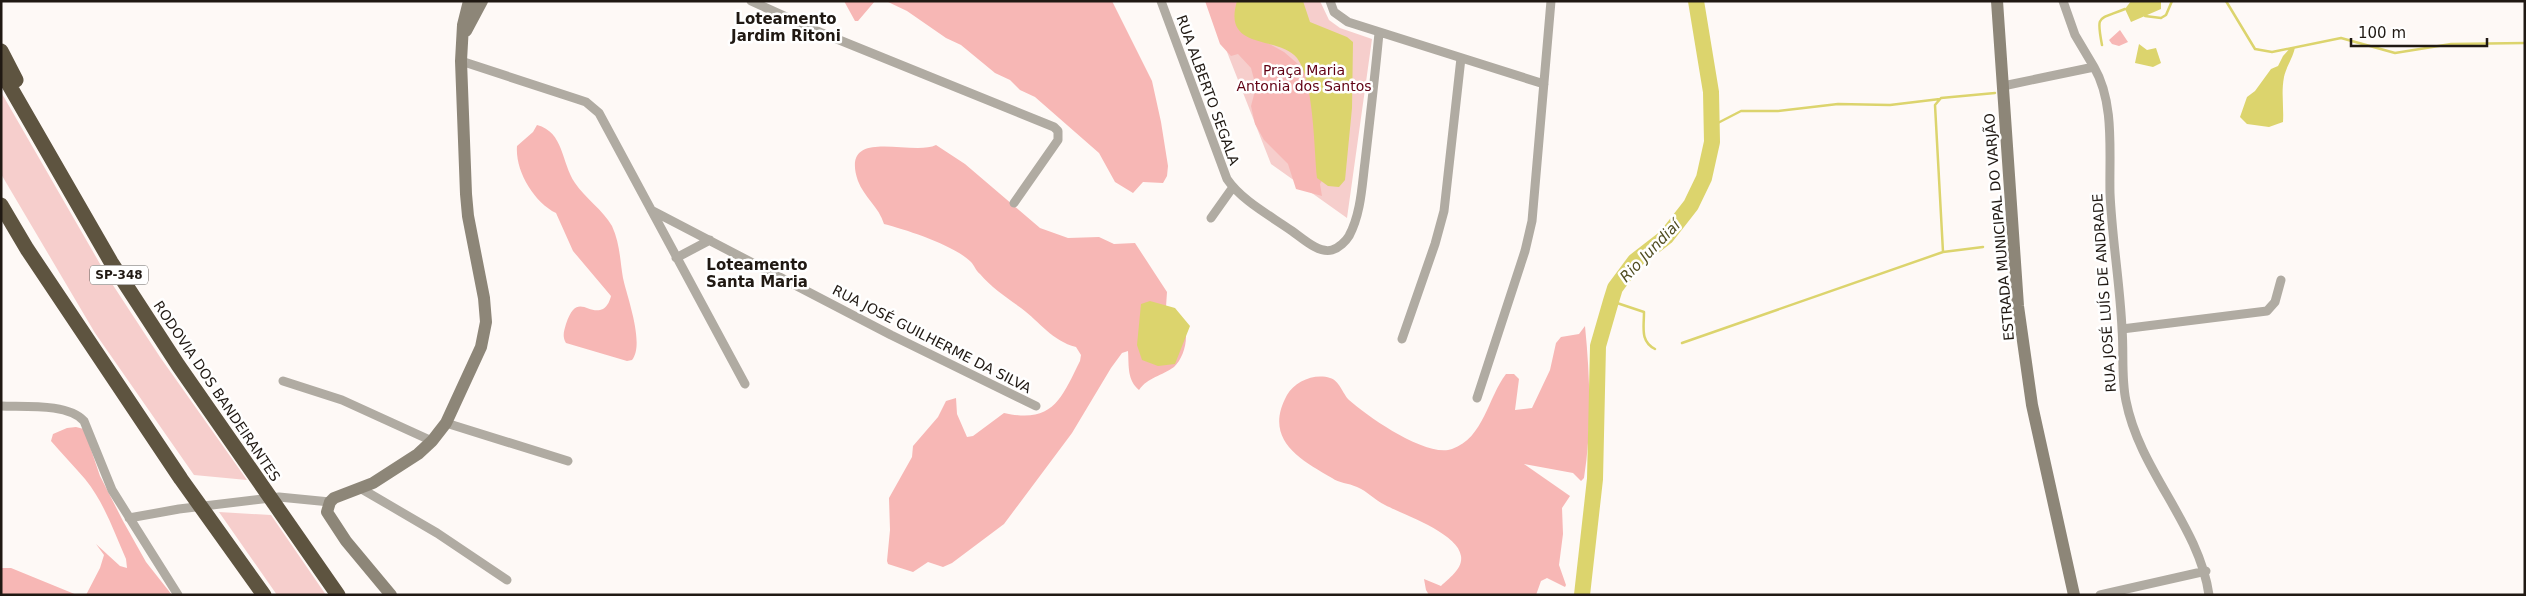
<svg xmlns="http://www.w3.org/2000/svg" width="2526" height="596" font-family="'DejaVu Sans',sans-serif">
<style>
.green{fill:#f6cecc}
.forest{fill:#f7b7b5}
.water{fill:#dcd46d}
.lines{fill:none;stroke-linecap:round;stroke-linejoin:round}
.stream{stroke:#dcd46d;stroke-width:2.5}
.river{stroke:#dcd46d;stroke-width:16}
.street{stroke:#b0aba2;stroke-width:9}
.secondary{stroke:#8d8678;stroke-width:12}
.highway{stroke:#5e5440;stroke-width:15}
.labels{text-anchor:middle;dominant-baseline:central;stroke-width:5;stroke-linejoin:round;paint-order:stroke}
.shield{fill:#fff;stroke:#635e5a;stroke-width:1}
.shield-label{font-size:12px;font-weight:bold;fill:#201913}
.park-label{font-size:14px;fill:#610113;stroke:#fff}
.street-label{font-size:14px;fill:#201913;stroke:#fff}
.neighbourhood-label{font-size:15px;font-weight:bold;fill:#201913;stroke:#fff}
.water-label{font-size:15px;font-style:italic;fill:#504d22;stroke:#fff}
</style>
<rect width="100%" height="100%" fill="#fef9f6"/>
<path class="green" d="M1207,1H1320L1329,20L1340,28L1372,39L1347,218L1271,164Z
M1,92L107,276L160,357L247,480L194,475L95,333L1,174Z
M219,512L271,515L326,595H277Z"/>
<path class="forest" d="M844,1H875L858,21H855Z
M886,1H1112L1152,81L1161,122L1168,166L1167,176L1163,183L1143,182L1133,193L1115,182L1099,153L1035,97L1020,90L1010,80L995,73L961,45L946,38L907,11Z
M1205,1H1241L1262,40L1284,52L1305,70L1331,166L1320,184L1322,196L1296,189L1288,164L1264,140L1255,124L1251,106L1256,87L1251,68L1238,54L1231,56L1220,44Z
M2120,30L2128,42L2119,46L2112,44L2109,40Z
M537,125C564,132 561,162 575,183C585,198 603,210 612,226C620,243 620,261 623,278C627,297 645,344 632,360L627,361L566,343C562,336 564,331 566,324C577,291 588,316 603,309C608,306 610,300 611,296L573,251L556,213C534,202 515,171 517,146L533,132Z
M936,145L965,164L1040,228L1068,238L1099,237L1114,244L1135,243L1167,292L1166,307C1171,312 1180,317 1183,323C1190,336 1184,358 1174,367C1162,376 1148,377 1139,390C1127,380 1129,366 1128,351L1122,353L1111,368L1072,433L1004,524L952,563L943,567L928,562L913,572L888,564L887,561L890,530L889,498L912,457L913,446L938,417L946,401L956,398L957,414L967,437L973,436L1004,413C1053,424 1061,399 1080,361L1081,355L1076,347C1052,341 1040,322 1021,308C1007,298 991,287 980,274C976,271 974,265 971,262C954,245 907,230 884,224C879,207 864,197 858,181C839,125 912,157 936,145Z
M1585,326C1590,377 1592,427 1584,478L1581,481L1573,473L1524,464L1570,496L1562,508L1563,534L1559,565L1566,585L1565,587L1547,578L1541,581L1536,595H1429L1426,590L1424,579L1441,586C1449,578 1463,569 1461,556C1458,533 1404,515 1385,505C1375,500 1367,491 1357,487C1348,483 1339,483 1332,478C1299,459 1263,439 1287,395C1295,381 1315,373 1330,378C1339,380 1343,394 1349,400C1368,417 1427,458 1452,449C1484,438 1488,397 1506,374H1514L1519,379L1515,410L1532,408L1550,370L1556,343L1561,337L1579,334Z
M76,427L84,429L100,476L123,521L146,562L172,595H86L100,568L104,555L96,544L120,566L127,568L126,559C114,532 104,502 85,479C74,466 62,454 51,441L53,434L67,428Z
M1,568H11L77,595H1Z"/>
<path class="water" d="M1237,1H1303L1310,22L1347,37L1353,42L1352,108L1345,180L1339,187L1328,186L1317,178C1314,150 1314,80 1297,58C1277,35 1222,51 1237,1Z
M2131,1H2161V9L2131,22L2125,9Z
M2139,44L2147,50L2156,48L2161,63L2153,67L2135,63Z
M2291,47H2295C2293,58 2286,67 2284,77C2281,93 2284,107 2283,122L2269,127L2247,124L2240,117L2247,97L2255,91L2271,69L2278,66L2283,56Z
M1150,301L1175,308L1190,326L1175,364L1158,366L1142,360L1137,345L1141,304Z"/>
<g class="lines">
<path class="stream" d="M2226,1L2255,49L2272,52L2341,38L2395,53L2451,44L2525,43
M2145,16L2161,18L2166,15L2172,1
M2102,45C2096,14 2098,20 2125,9
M1712,126L1741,111H1778L1838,104L1890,105L1940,99
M1943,252L1935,105L1941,98L1995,93
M1611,301L1644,312C1644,328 1640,341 1655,349
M1682,343L1943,252L1983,247"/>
<path class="river" d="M1582,595L1595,479L1598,346L1611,301L1615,288L1635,261L1666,237L1691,205L1704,178L1712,142L1711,92L1696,1"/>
<path class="street" d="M751,1L822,33L1054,127L1058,131V140L1014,203
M1161,1L1227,179C1242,201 1271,216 1292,231C1302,238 1319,254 1332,250C1339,248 1346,241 1349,236C1361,214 1362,185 1365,162C1370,119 1375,76 1379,33
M1330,1L1334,12L1348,22L1544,84
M2063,1L2075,35L2094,67
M461,61L577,99L586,102L599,113L745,384
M2003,86L2094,67C2115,103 2109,153 2110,193C2112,239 2120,284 2122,329C2124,352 2121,378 2126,401C2140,472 2199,525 2209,595
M651,210L891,335L1036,406
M1211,218L1233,187
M676,258L710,240
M2122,329L2267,311L2275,302L2281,280
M1402,339L1435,244L1444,211L1461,58
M283,381L342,400L432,441
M1477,398L1525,251L1532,221L1551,1
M1,406C24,407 68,403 84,421L112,490L178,595
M446,423L568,461
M360,488L437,533L507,580
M129,518L179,509L279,497L330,502
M2100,595L2206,571"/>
<path class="secondary" d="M1997,1L2018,306L2032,405L2074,595
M466,31L482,1
M391,595L346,541L327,512L330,502L334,498L373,483L418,454L432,441L446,423L481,347L486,322L484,298L468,216L466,194L461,61L463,25L469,1"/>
<path class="highway" d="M1,51L16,80
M1,71L111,262L178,365L338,595
M1,205L27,249L181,479L264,595"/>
</g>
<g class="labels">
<rect class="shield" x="90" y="265.5" width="58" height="19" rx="4"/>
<g class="shield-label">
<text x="119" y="275">SP-348</text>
</g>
<g class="park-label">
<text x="1304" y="70">Praça Maria<tspan x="1304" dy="16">Antonia dos Santos</tspan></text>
</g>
<g class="street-label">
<text transform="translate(1208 90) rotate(70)">RUA ALBERTO SEGALA</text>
<text transform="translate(1999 227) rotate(-95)">ESTRADA MUNICIPAL DO VARJÃO</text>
<text transform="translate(2104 293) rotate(-94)">RUA JOSÉ LUÍS DE ANDRADE</text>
<text transform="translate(932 339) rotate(27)">RUA JOSÉ GUILHERME DA SILVA</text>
<text transform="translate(217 391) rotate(56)">RODOVIA DOS BANDEIRANTES</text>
</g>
<g class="neighbourhood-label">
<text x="786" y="19">Loteamento<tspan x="786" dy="17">Jardim Ritoni</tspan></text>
<text x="757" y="265">Loteamento<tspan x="757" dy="17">Santa Maria</tspan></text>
</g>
<g class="water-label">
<text transform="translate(1650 251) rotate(-46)">Rio Jundiaí</text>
</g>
</g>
<rect width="2526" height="596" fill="none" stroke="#201913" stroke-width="5"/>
<path d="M2351 38v8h136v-8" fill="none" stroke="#201913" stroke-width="2.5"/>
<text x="2358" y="38" font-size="15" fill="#201913" stroke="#ffffff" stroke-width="4" paint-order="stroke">100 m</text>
</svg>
